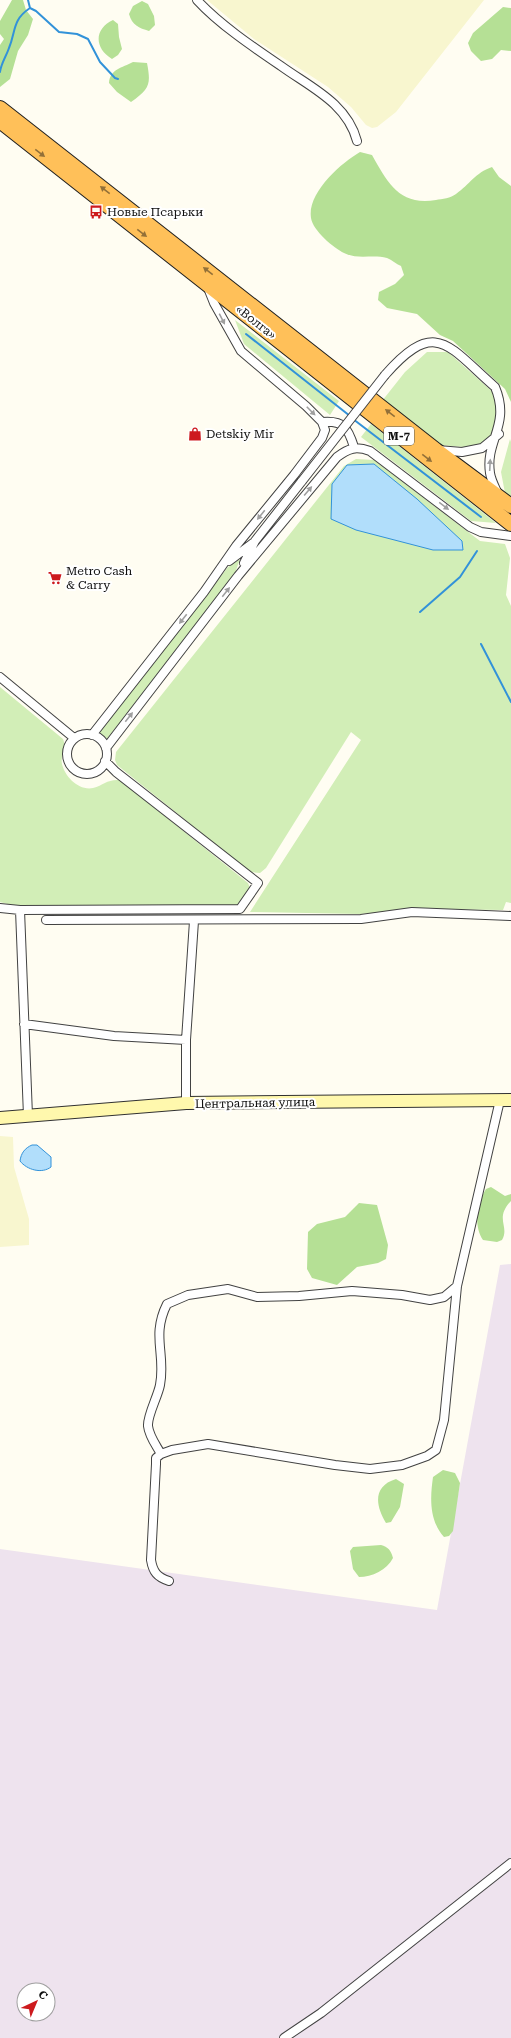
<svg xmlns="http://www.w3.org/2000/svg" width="511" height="2038" font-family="'Roboto Serif',serif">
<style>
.industrial{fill:#eee3ee;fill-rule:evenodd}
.farmland{fill:#f8f6cf}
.green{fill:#d2eeb7}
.forest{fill:#b5e095}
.water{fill:#b1defb;stroke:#3292d9}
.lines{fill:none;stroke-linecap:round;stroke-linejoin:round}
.stream{stroke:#3292d9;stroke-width:2}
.minor-casing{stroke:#424242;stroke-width:10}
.secondary-casing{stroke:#313131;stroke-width:14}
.trunk-casing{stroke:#202020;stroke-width:16}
.minor{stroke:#fff;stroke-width:8}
.secondary{stroke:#fff8ad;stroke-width:12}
.trunk{stroke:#ffc059;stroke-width:14}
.minor-bridge-casing{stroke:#424242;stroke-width:10;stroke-linecap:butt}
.minor-bridge{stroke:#fff;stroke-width:8}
.oneway{fill:#937038}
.oneway2{fill:#9f9f9f}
.labels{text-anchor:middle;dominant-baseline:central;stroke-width:4;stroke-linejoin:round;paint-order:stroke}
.shield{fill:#fff;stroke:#575757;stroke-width:1}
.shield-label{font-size:11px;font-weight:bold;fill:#0f0f0f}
.poi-label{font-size:12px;fill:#0f0f0f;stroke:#fff;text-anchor:start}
.street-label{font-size:12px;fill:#0f0f0f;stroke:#fff}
</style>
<rect width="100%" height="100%" fill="#fffdf2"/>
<path class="industrial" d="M511,1264V2038H0V1549L437,1610L500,1265ZM24,1990H48V2014H24Z"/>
<path class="farmland" d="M207,0H484L396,112L377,127L372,128L366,125L351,107L328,87L254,39Z
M0,1136L13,1137L14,1167L29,1219V1245L0,1247Z"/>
<path class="green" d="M235,320L339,401L330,415L244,344Z
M427,352H448L496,395L501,412L496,432L481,444L464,447L439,445L382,401L405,372Z
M371,424L496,523L471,521L361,437Z
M510,439L511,442V497L505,493L501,472Z
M356,459L374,460L480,541L505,544L510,558L506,595L511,606V903L506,902L503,910L421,909L360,914L250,912L361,740L351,732L266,868L260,873L250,872L117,765L115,760L116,752L344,466Z
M240,559L235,573L107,739L99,732L228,567Z
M0,687L63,739C67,748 60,755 62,764C65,777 79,791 93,788C104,785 107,779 120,780L248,883L250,888L240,907H19L0,902Z"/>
<path class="forest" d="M12,0H23L26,10L33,19L28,35L18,51L10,79L0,87V45L4,39L0,34V21Z
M142,1L148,4L154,16L155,25L149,31C139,28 132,25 129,14L133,6Z
M503,7L511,8V51L501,50L492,59L481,61L471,51L468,43L473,33Z
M113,20L118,24L119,37L122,49L118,55L112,59C94,48 94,29 113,20Z
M133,62L147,63C151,84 150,89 131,102L117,92L109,83C110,69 122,68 133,62Z
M360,152L372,155C388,183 399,206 436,200C442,199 451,198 456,194C470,184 475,173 492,167L499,177L511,186V402L505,389L453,341L440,335L417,314L387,308L378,300L379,292L395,284L404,275L401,266C396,264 392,260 387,258C373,254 358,260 344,253C334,248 313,231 311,218C307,193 341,163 360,152Z
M491,1187L505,1196L511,1194V1201C494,1219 510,1226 502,1240L497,1242L483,1240C473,1225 477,1203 486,1189Z
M359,1203L377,1205L388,1245L386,1259L378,1263L357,1267L337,1285L312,1278L307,1269L308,1232L317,1224L345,1217Z
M443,1470L455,1473L460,1483L453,1531L449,1536L444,1537C429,1520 430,1498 433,1477Z
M396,1479L404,1484L400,1507L391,1522L386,1523C375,1505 373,1486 396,1479Z
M381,1545C388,1547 391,1550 393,1558C387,1570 372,1577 359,1577L353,1569L350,1551L353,1547Z"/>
<path class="water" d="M374,464L417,499L462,541L463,550H433L356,530L331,519L332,484L347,465Z
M32,1145H37L51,1157V1167C42,1174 27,1170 20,1161C21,1153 25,1148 32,1145Z"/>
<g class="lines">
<path class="stream" d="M28,0L30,8
M0,72C1,63 6,57 9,48C16,31 12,20 30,8L36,11L59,32L77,34L88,39L100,62L115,78L118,79
M246,334L350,416
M353,419L481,517
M420,612L460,577L477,551
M481,644L511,702"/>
<g class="minor-casing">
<path id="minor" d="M197,0C219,24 253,47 281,66C310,87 347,103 357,141
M385,375C436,317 448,346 495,387C511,425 485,440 490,473C491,480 495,487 498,494
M322,422C344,420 348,428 354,447
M438,450L462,452L482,448L499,434
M229,561L253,543
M244,563L255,541L302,481
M0,677L74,738
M67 754a20 20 0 1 1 40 0a20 20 0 1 1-40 0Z
M92,735L204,592L236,546L294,475L322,438L325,430L322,422L306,406L241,351L214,303L208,288
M106,748L238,576L337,457C349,448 356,446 370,451L470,527L481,532L511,536
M0,908L20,910L28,1116
M20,910L240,909L258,883L116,772L105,761
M46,920L361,919L412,912L511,916
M24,1024L114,1036L186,1040
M186,1103V1040L194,921
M161,1454C156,1445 149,1436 148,1426C147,1416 158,1396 160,1385C166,1354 151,1336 167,1304L188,1295L228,1289L257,1297L299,1296L352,1291L402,1295L430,1300L444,1297L457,1286
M169,1581C157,1577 153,1572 151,1560L156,1464V1458L161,1454L172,1450L208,1444L335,1465L370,1469L402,1465L427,1456L436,1450L444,1420L457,1286L500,1100
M284,2038L321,2013L511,1863"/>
</g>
<g class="secondary-casing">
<path id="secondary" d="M0,1118L186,1103L511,1100"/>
</g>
<g class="trunk-casing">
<path id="trunk" d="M0,108L436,450L511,506
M0,121L511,524"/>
</g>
<use href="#minor" class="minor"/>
<use href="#secondary" class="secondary"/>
<use href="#trunk" class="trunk"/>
<g class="minor-bridge-casing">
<path id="minor-bridge" d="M302,481L385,375"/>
</g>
<use href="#minor-bridge" class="minor-bridge"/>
</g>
<defs><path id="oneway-solid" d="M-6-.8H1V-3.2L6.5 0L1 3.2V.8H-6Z"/></defs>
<g class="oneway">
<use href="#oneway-solid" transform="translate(40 153) rotate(38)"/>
<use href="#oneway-solid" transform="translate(105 190) rotate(-142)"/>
<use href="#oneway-solid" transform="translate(142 233) rotate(38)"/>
<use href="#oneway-solid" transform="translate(208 271) rotate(-142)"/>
<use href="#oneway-solid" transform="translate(390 413) rotate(-142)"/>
<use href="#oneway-solid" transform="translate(427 458) rotate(38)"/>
</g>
<g class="oneway2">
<use href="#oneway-solid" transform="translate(222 319) rotate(63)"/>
<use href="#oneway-solid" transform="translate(311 411) rotate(45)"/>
<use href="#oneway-solid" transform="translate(490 465) rotate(-87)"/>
<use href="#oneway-solid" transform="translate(308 491) rotate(-50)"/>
<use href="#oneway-solid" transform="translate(444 506) rotate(37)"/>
<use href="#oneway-solid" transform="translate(261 515) rotate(129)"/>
<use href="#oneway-solid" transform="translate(226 592) rotate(-52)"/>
<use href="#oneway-solid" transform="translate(183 619) rotate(128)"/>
<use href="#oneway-solid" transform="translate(129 717) rotate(-52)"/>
</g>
<defs>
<g id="bus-bare" transform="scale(1.08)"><path d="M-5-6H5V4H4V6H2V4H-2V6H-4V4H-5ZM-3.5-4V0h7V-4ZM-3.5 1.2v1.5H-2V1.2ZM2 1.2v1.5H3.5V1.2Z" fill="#cd1a1e" stroke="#fff" stroke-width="2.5" paint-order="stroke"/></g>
<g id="shop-bare" transform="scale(1.08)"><path d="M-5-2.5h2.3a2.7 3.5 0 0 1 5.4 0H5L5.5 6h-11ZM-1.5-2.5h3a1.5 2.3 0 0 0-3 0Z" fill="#cd1a1e" stroke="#fff" stroke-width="2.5" paint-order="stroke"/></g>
<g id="supermarket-bare" transform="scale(1.08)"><path d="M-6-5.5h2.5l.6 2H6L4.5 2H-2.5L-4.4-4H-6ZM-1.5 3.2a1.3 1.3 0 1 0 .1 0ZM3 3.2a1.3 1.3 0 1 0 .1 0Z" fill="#cd1a1e" stroke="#fff" stroke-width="2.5" paint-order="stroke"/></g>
</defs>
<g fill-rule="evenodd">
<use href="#bus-bare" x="96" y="212"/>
<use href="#shop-bare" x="195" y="434"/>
<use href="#supermarket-bare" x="55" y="578"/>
</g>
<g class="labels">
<rect class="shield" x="384" y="427" width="30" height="18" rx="3"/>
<g class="shield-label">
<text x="399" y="436">М-7</text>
</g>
<g class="poi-label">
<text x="107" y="212">Новые Псарьки</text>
<text x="206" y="434">Detskiy Mir</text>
<text x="66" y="571">Metro Cash<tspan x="66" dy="14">&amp; Carry</tspan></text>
</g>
<g class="street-label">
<text transform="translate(256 322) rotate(38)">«Волга»</text>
<text transform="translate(255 1103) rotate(-1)">Центральная улица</text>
</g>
</g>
<g transform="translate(36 2002) rotate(44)"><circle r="19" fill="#ffffff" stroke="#9f9f9f"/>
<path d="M0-3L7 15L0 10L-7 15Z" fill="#cd1a1e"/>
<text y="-6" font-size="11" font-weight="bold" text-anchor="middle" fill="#0f0f0f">С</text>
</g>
</svg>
